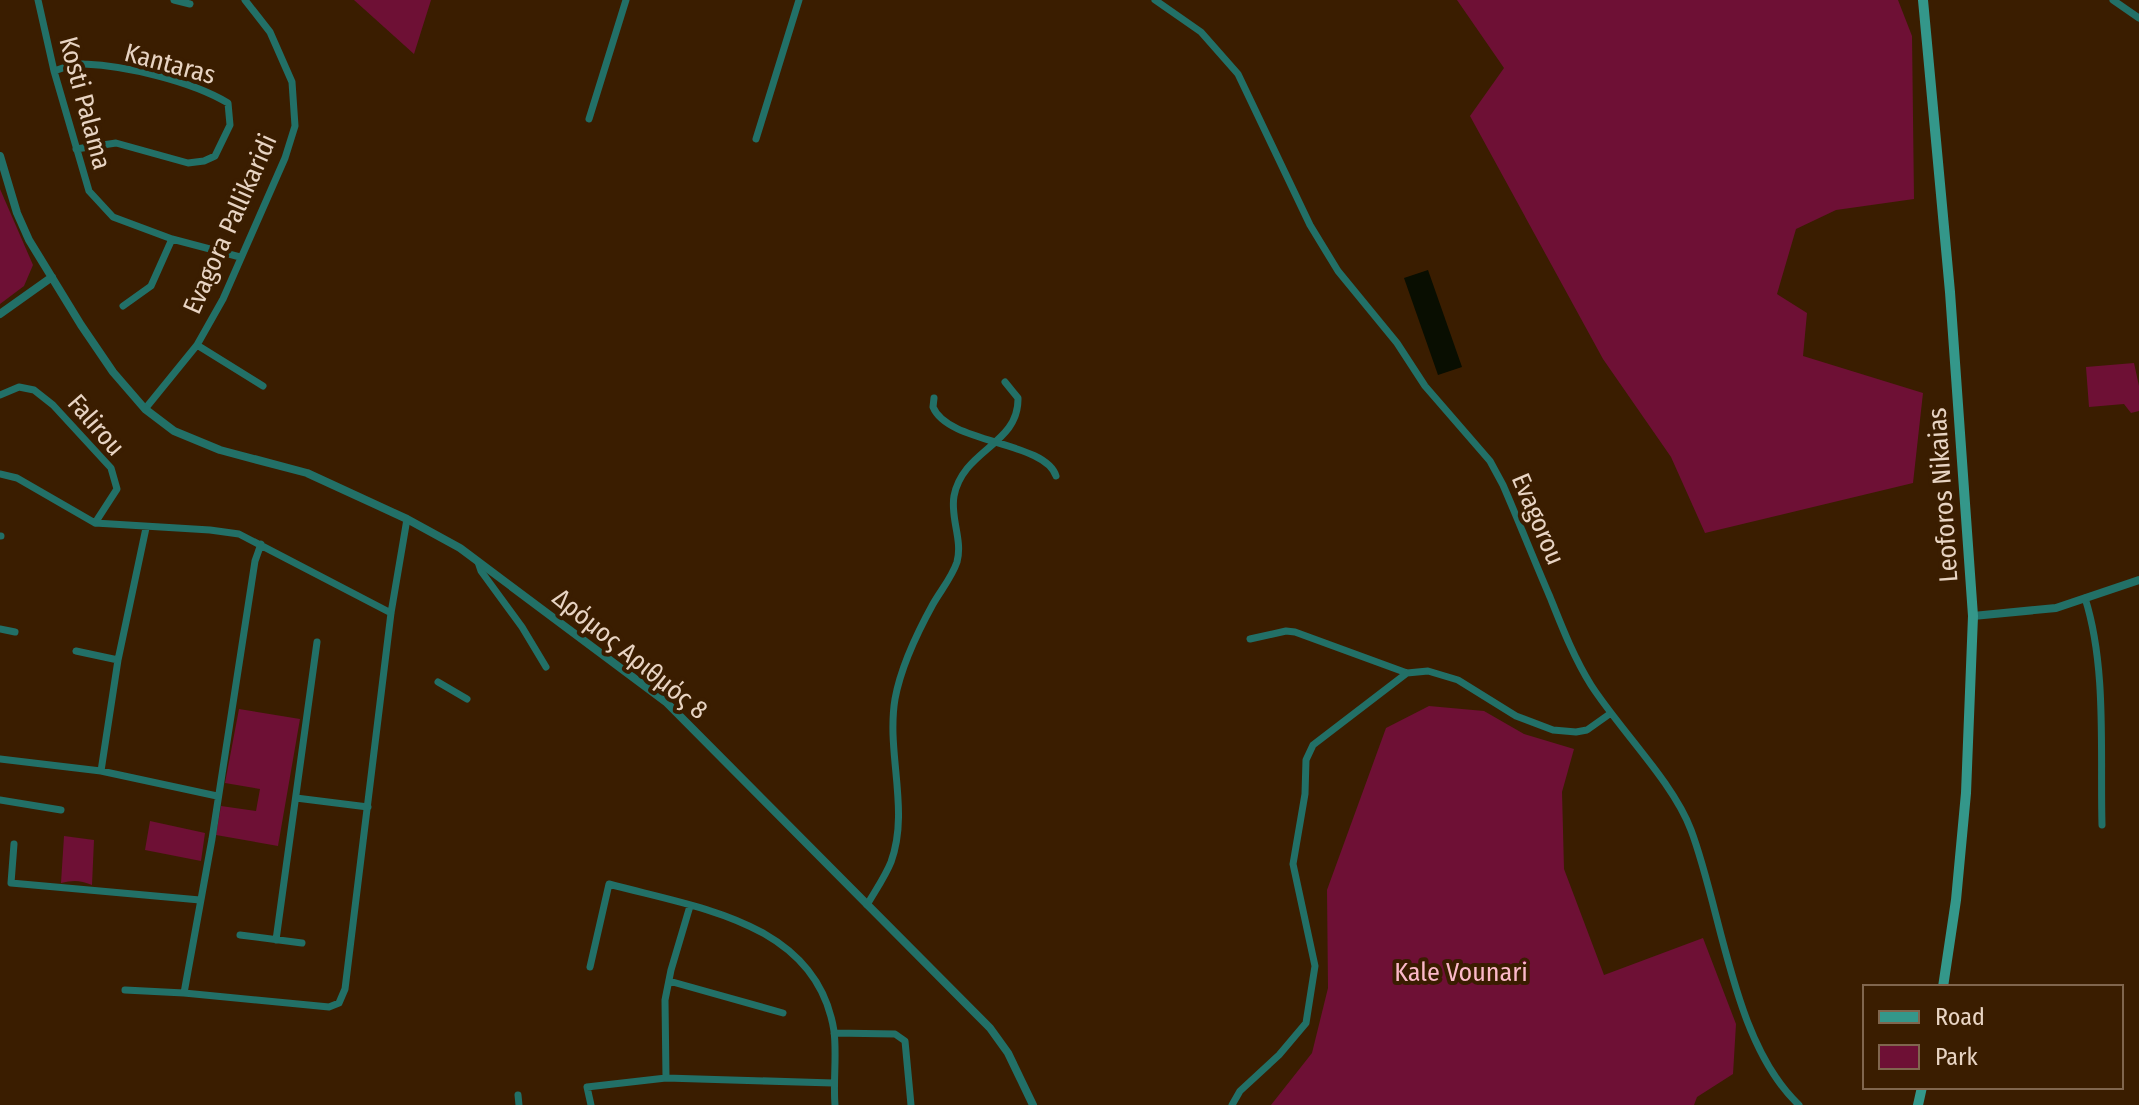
<svg xmlns="http://www.w3.org/2000/svg" width="2139" height="1105" font-family="'Fira Sans Condensed',sans-serif">
<style>
.green{fill:#6e1035}
.water{fill:#090e01}
.lines{fill:none;stroke-linecap:round;stroke-linejoin:round}
.minor{stroke:#227067;stroke-width:7}
.tertiary{stroke:#227067;stroke-width:8}
.secondary{stroke:#34978a;stroke-width:10}
.labels{text-anchor:middle;dominant-baseline:central;stroke-width:8;stroke-linejoin:round;paint-order:stroke}
.street-label{font-size:26px;fill:#e8d4c3;stroke:#3a1d00}
.park-label{font-size:26px;fill:#fcb9c9;stroke:#3a1d00}
</style>
<rect width="100%" height="100%" fill="#3a1d00"/>
<path class="green" d="M354,0H431L414,54Z
M1457,0H1898L1912,36L1914,199L1836,210L1796,229L1777,294L1807,313L1803,356L1923,393L1913,483L1705,533L1671,457L1603,359L1470,116L1504,68Z
M0,189L33,265L24,286L0,304Z
M2134,363L2139,386V411L2131,413L2124,404L2089,407L2086,367Z
M1429,706L1484,711L1524,734L1574,749L1562,792L1564,869L1604,975L1703,938L1736,1024L1733,1074L1697,1097L1694,1105H1271L1312,1053L1328,988L1327,890L1386,728Z
M239,709L300,719L278,846L216,835L221,806L256,811L260,789L225,783Z
M150,821L205,833L201,861L145,850Z
M64,836L94,840L92,885C80,880 73,880 61,883Z"/>
<path class="water" d="M1428,270L1462,367L1438,375L1404,278Z"/>
<g class="lines">
<path class="minor" d="M38,0L54,71L89,191L113,217L172,239L240,257
M174,0L190,4
M1155,0L1201,32L1238,74L1310,225L1338,271L1397,343L1425,386L1490,461L1503,485C1519,522 1534,560 1550,597C1562,627 1574,658 1591,685C1620,730 1673,782 1691,830C1722,912 1733,1043 1799,1105
M2113,0L2139,18
M54,71C63,68 74,63 84,64C128,66 191,81 228,103L230,125L215,156L204,161L188,163L116,143L76,149
M589,119L626,0
M756,139L799,0
M123,306L151,286L172,239
M197,345L263,386
M0,395L19,387L34,390L53,405L111,468L117,489L95,523
M934,398L933,407C948,444 1045,441 1056,476
M145,409L197,345L223,299L285,158L295,126L292,82L270,32L245,0
M0,474L17,478L95,523L210,530L239,534L391,613
M0,536H1
M478,562L481,571L522,627L546,667
M2085,598C2107,667 2100,752 2102,825
M0,629L15,632
M1250,639L1286,631L1295,632L1407,673L1428,671L1458,680L1516,716L1553,730L1576,732L1587,730L1611,713
M76,651L118,660
M438,682L467,699
M0,759L101,771L217,796
M101,771L118,660L146,528
M296,798L368,807
M0,800L61,810
M14,844L11,883L200,900
M867,905C875,891 885,877 891,862C910,810 886,753 895,699C901,666 917,633 933,604C941,590 952,577 957,562C963,540 950,518 954,496C963,449 1019,445 1018,398L1005,382
M240,935L302,943
M276,940L317,642
M590,967L609,884C698,908 817,922 834,1031C837,1055 833,1081 835,1105
M669,981L783,1013
M125,990L184,993L329,1007L339,1003L345,989L391,613L407,519
M184,993L212,839L255,561L261,544
M834,1033L895,1034L905,1041L911,1105
M666,1078L665,1000L671,970L690,906
M518,1095L519,1105
M591,1105L587,1087L666,1078L833,1083
M1232,1105L1240,1091L1279,1055L1306,1023L1315,966L1293,864L1305,794L1306,760L1313,745L1407,673"/>
<path class="tertiary" d="M0,156L17,213L29,240L81,325L113,372L145,409L174,431L220,450L307,473L407,519L460,548L666,702L990,1028L1008,1053L1033,1105
M0,314L52,277
M1973,616L2056,608L2139,580"/>
<path class="secondary" d="M1923,0L1950,292L1973,616L1966,793L1956,900L1943,987
M1918,1105L1922,1087"/>
</g>
<g class="labels">
<g class="street-label">
<text transform="translate(170 64) rotate(15)">Kantaras</text>
<text transform="translate(85 103) rotate(75)">Kosti Palama</text>
<text transform="translate(230 224) rotate(-66)">Evagora Pallikaridi</text>
<text transform="translate(96 425) rotate(49)">Falirou</text>
<text transform="translate(1943 495) rotate(-94)">Leoforos Nikaias</text>
<text transform="translate(1538 519) rotate(67)">Evagorou</text>
<text transform="translate(630 654) rotate(39)">Δρόμος Αριθμός 8</text>
</g>
<g class="park-label">
<text x="1461" y="972">Kale Vounari</text>
</g>
</g>
<rect x="1863" y="985" width="260" height="104" fill="#3a1d00" stroke="#80664e" stroke-width="2"/>
<rect x="1879" y="1011" width="40" height="12" fill="#34978a" stroke="#80664e" stroke-width="2"/>
<text x="1935" y="1025" font-size="24" fill="#e8d4c3">Road</text>
<rect x="1879" y="1045" width="40" height="24" fill="#6e1035" stroke="#80664e" stroke-width="2"/>
<text x="1935" y="1065" font-size="24" fill="#e8d4c3">Park</text>
</svg>
